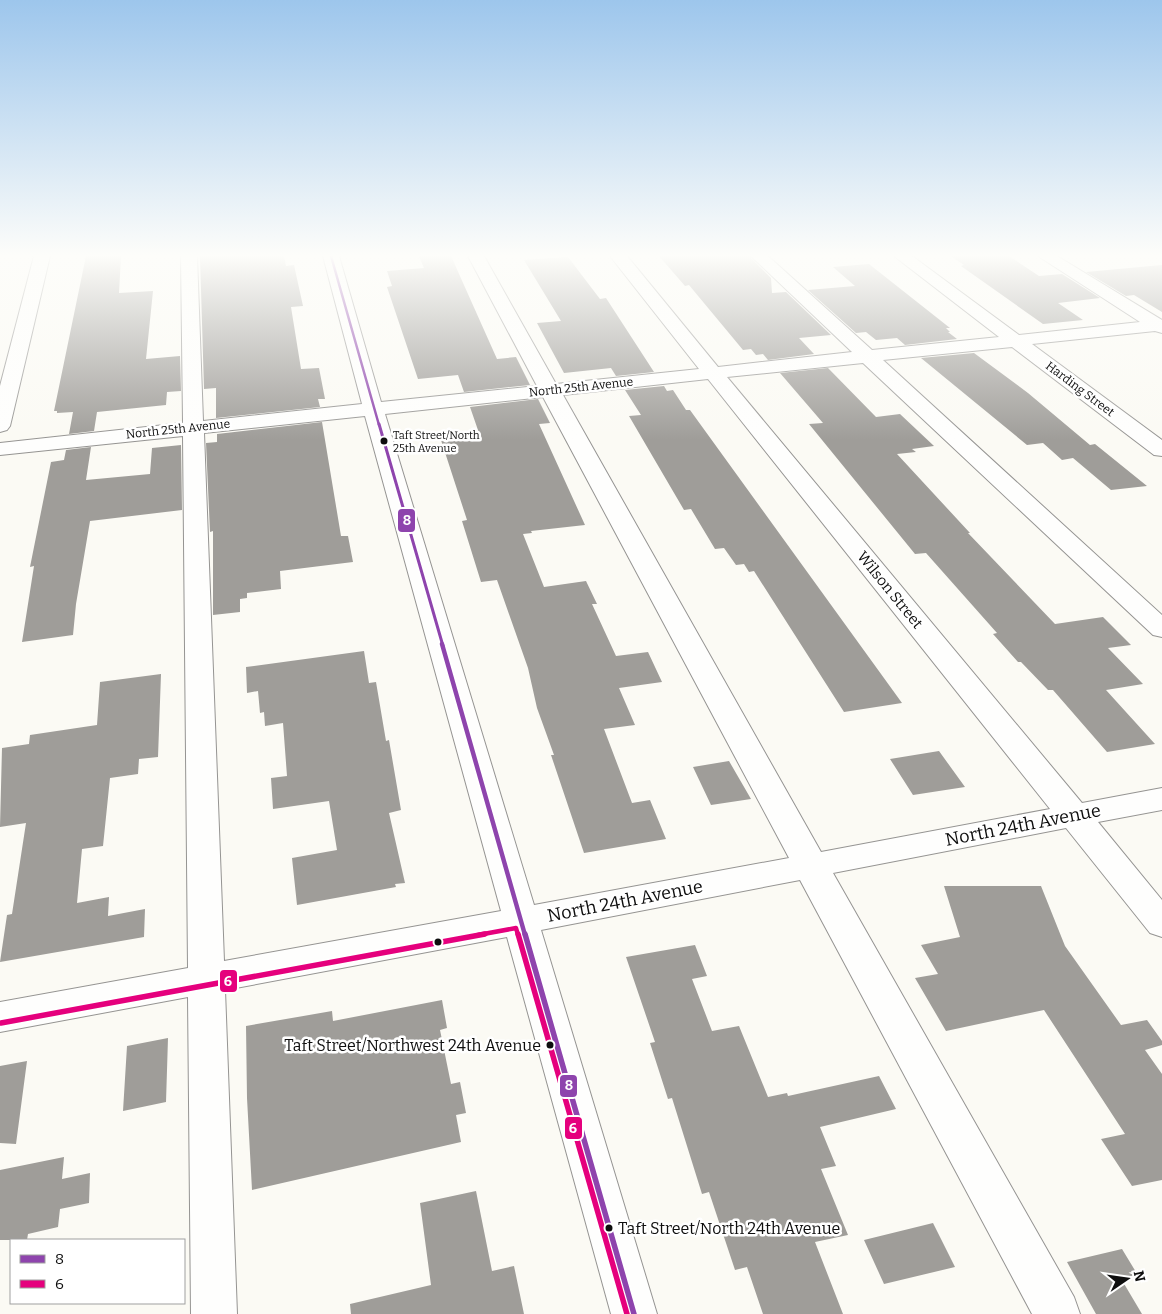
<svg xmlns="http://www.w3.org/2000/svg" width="1162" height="1314" font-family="Bitter,serif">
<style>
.building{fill:#9f9d99}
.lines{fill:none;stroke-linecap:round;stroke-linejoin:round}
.minor-casing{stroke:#959492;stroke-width:2}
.minor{fill:#fefefd;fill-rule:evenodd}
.bus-1-far3-casing{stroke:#fff;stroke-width:5}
.bus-1-far2-casing{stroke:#fff;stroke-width:6}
.bus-1-far1-casing{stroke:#fff;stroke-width:8}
.bus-1-casing{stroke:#fff;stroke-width:9}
.bus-2-far1-casing{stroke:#fff;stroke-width:8}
.bus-2-casing{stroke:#fff;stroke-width:9}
.bus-1-far3{stroke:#8e44ad;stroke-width:2.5}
.bus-1-far2{stroke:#8e44ad;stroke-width:3}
.bus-1-far1{stroke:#8e44ad;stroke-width:4.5}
.bus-1{stroke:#8e44ad;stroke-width:5.5}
.bus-2-far1{stroke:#e5007d;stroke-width:4.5}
.bus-2{stroke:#e5007d;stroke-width:5.5}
.bus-dot{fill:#0e0e0e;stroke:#fff;stroke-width:2}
.labels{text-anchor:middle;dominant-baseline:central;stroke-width:5;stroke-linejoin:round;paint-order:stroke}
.far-bus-label{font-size:11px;fill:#0e0e0e;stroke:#fff;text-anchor:start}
.far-street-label{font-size:12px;fill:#0e0e0e;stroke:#fff}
.street-label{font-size:15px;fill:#0e0e0e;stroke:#fff}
.near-bus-label{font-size:16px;fill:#0e0e0e;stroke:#fff;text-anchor:end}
.near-street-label{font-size:18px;fill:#0e0e0e;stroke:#fff}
.line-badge{stroke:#fff;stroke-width:2}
.badge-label{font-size:14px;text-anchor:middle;font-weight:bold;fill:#fff}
</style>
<rect width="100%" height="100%" fill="#fbfaf4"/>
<path class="building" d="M86,256H121L119,293L153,291L146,359L180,356L181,391L167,392L166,405L97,412L94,431L69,434L73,412L57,413V411H54Z
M200,256H284L286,266L294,265L303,306L291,307L301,369L319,368L325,399H318L320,407L216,418V388L204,389Z
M419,256H451L497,359L516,357L530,385L464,392L458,375L418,379L387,287L392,286L387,271L424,268Z
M659,256H749L771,278L772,293L786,292L831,335L799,338L814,354L768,360L763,354L756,355L751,349L743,350L689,285L685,286Z
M951,256H1009L1039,276L1062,274L1100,298L1058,303L1083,320L1043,324L961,266L964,265Z
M568,257L600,299L606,298L654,372L616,376L611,368L564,373L537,323L561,321L524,260Z
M869,264L950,328H946L950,332H948L957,339L905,345L897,338L876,340L866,332L856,333L808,290L855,286L833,267Z
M1162,265V312L1134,295L1126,296L1086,272Z
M974,353L1028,393L1090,445L1095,444L1147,486L1111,490L1073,458L1062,460L1043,443L1027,445L921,358Z
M828,368L876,417L900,414L934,446L912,449L916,452L897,454L970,533H968L1055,624L1103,617L1131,645L1108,648L1143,684L1106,690L1155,744L1107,752L1053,690H1048L1021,662H1018L993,634L997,633L926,553L915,554L809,424L823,423L780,373Z
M664,386L667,391L673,390L686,410H690L902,703L844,712L754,571L749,572L744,564L736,565L724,548L715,549L691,509L684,510L629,416L641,415L625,390Z
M538,399L550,423L539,424L585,525L531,531L532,533L523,534L544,587L586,581L597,604H592L616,656L648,652L662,682L619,688L635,725L604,729L632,803L650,800L666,839L584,853L551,755H554L537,708L528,668L497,580L481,582L462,521L467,520L440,437L479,433L470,407Z
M322,422L341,536H348L353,562L280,571L281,589L247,593V598L240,599V612L213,615V531L210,532L206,443L217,442V434Z
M181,445L182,510L90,521L76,604L73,635L22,642L34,566L30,567L51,462L64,460L66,450L91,447L86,480L150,474L152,448Z
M364,651L369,683L376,682L386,741L389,740L401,810L389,813L405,883L395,884L396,887L297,905L292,858L337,850L329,801L273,809L271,778L287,776L283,723L265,726L264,712L260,713L258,691L247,693L246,667Z
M161,674L158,757L139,759L138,774L110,778L103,846L82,849L77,903L109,897L108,916L145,909L144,937L0,962L7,915L12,914L26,823L0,827L2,748L29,744L30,735L97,725L100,682Z
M939,751L965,787L913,795L890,759Z
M729,761L751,799L711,805L693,767Z
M944,886H1041L1065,946L1121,1025L1147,1020L1162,1041V1045L1145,1050L1162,1074V1180L1132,1186L1101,1139L1125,1134L1044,1010L946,1031L915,978L938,974L921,945L960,937Z
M695,945L707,976L692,979L712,1031L739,1026L768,1097L787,1093L788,1096L879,1076L896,1109L820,1127L836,1166L821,1169L848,1235L815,1242L843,1314H763L747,1267L735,1270L709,1192L702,1194L672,1098L668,1099L650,1043L655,1042L626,957Z
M442,1000L447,1028L440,1030L451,1084L460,1082L466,1113L456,1115L461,1142L252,1190L247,1098L246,1026L332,1011L333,1021Z
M168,1038L166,1102L123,1111L127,1046Z
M27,1061L16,1144L0,1143V1066Z
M64,1157L62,1179L90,1173L89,1203L60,1209L58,1227L28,1234L27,1240H0V1170Z
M476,1191L492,1271L514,1266L524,1314H351L350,1304L431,1285L420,1203Z
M933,1223L955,1267L884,1284L864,1240Z
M1122,1249L1139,1277L1123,1282L1142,1314H1096L1067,1262Z"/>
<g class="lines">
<g class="minor-casing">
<path id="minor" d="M34,256H50L10,426L7,430L0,432V386Z
M181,256H197L203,421L362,404L323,256H339L381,402L537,386L468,256H484L556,384L699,369L610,256H627L718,367L852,352L751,256H768L872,350L999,337L894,256H912L1019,335L1140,322L1038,256H1057L1162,320V333L1155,331L1032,344L1162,440V456L1154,455L1012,347L883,360L1162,615V637L1153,635L863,363L727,377L1082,803L1162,788V810L1098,822L1162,900V937L1150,933L1066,828L833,873L1074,1297L1080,1314H1032L800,880L541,930L657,1314H611L507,937L225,990L237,1314H191L188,997L0,1032V1002L188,968L183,436L0,455V443L183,423ZM708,379L1050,809L821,852L563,395ZM543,397L789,858L534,905L385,414ZM365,416L501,911L224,961L204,433Z"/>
</g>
<use href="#minor" class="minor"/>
<g class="bus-1-far3-casing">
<path id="bus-1-far3" d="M331,256L379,425"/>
</g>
<g class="bus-1-far2-casing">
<path id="bus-1-far2" d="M379,424L443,646"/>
</g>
<g class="bus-1-far1-casing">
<path id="bus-1-far1" d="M442,644L525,935"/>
</g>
<g class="bus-1-casing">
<path id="bus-1" d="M525,934L634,1314"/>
</g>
<g class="bus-2-far1-casing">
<path id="bus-2-far1" d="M478,935L516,928L518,935"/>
</g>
<g class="bus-2-casing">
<path id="bus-2" d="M518,934L627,1314
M1,1023L485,934"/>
</g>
<use href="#bus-1-far3" class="bus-1-far3"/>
<use href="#bus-1-far2" class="bus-1-far2"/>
<use href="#bus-1-far1" class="bus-1-far1"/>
<use href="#bus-1" class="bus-1"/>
<use href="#bus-2-far1" class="bus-2-far1"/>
<use href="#bus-2" class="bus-2"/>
</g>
<linearGradient id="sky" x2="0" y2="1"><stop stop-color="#9dc6ec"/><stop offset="0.58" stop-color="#fdfdfa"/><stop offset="1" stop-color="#fdfdfa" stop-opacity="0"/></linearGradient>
<rect width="1162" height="440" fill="url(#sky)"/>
<g class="bus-dot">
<circle cx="384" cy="441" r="4.5"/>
<circle cx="438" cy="942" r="4.5"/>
<circle cx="550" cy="1045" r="4.5"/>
<circle cx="609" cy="1228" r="4.5"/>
</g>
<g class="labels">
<g class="far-bus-label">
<text x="393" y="435">Taft Street/North<tspan x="393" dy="13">25th Avenue</tspan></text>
</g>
<g class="far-street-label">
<text transform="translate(581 387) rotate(-6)">North 25th Avenue</text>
<text transform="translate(1080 389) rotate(37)">Harding Street</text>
<text transform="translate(178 429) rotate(-6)">North 25th Avenue</text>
</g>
<g class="street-label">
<text transform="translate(890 590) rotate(51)">Wilson Street</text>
</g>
<g class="near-bus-label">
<text x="541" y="1045">Taft Street/Northwest 24th Avenue</text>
<text x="618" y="1228" text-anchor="start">Taft Street/North 24th Avenue</text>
</g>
<g class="near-street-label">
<text transform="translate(1023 825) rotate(-11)">North 24th Avenue</text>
<text transform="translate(625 901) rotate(-11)">North 24th Avenue</text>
</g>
</g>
<g class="line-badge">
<rect x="397" y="508" width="19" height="25" rx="5" fill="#8e44ad"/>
<rect x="219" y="969" width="19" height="24" rx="5" fill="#e5007d"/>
<rect x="559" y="1074" width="19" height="24" rx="5" fill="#8e44ad"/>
<rect x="564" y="1116" width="19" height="24" rx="5" fill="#e5007d"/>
</g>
<g class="badge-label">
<text x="407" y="525">8</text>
<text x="228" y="986">6</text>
<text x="569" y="1090">8</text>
<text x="573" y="1133">6</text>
</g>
<rect x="10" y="1239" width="175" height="65" fill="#ffffff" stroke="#9f9f9f"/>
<rect x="20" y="1255" width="25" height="8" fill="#8e44ad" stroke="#9f9f9f"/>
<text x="55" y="1264" font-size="15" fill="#0e0e0e">8</text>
<rect x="20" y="1280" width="25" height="8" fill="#e5007d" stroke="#9f9f9f"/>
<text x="55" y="1289" font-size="15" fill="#0e0e0e">6</text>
<g transform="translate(1127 1279) rotate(77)" stroke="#ffffff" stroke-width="4" paint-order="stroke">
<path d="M0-4L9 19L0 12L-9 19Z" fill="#0e0e0e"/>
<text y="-8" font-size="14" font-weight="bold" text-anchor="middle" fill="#0e0e0e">N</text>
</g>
</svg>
